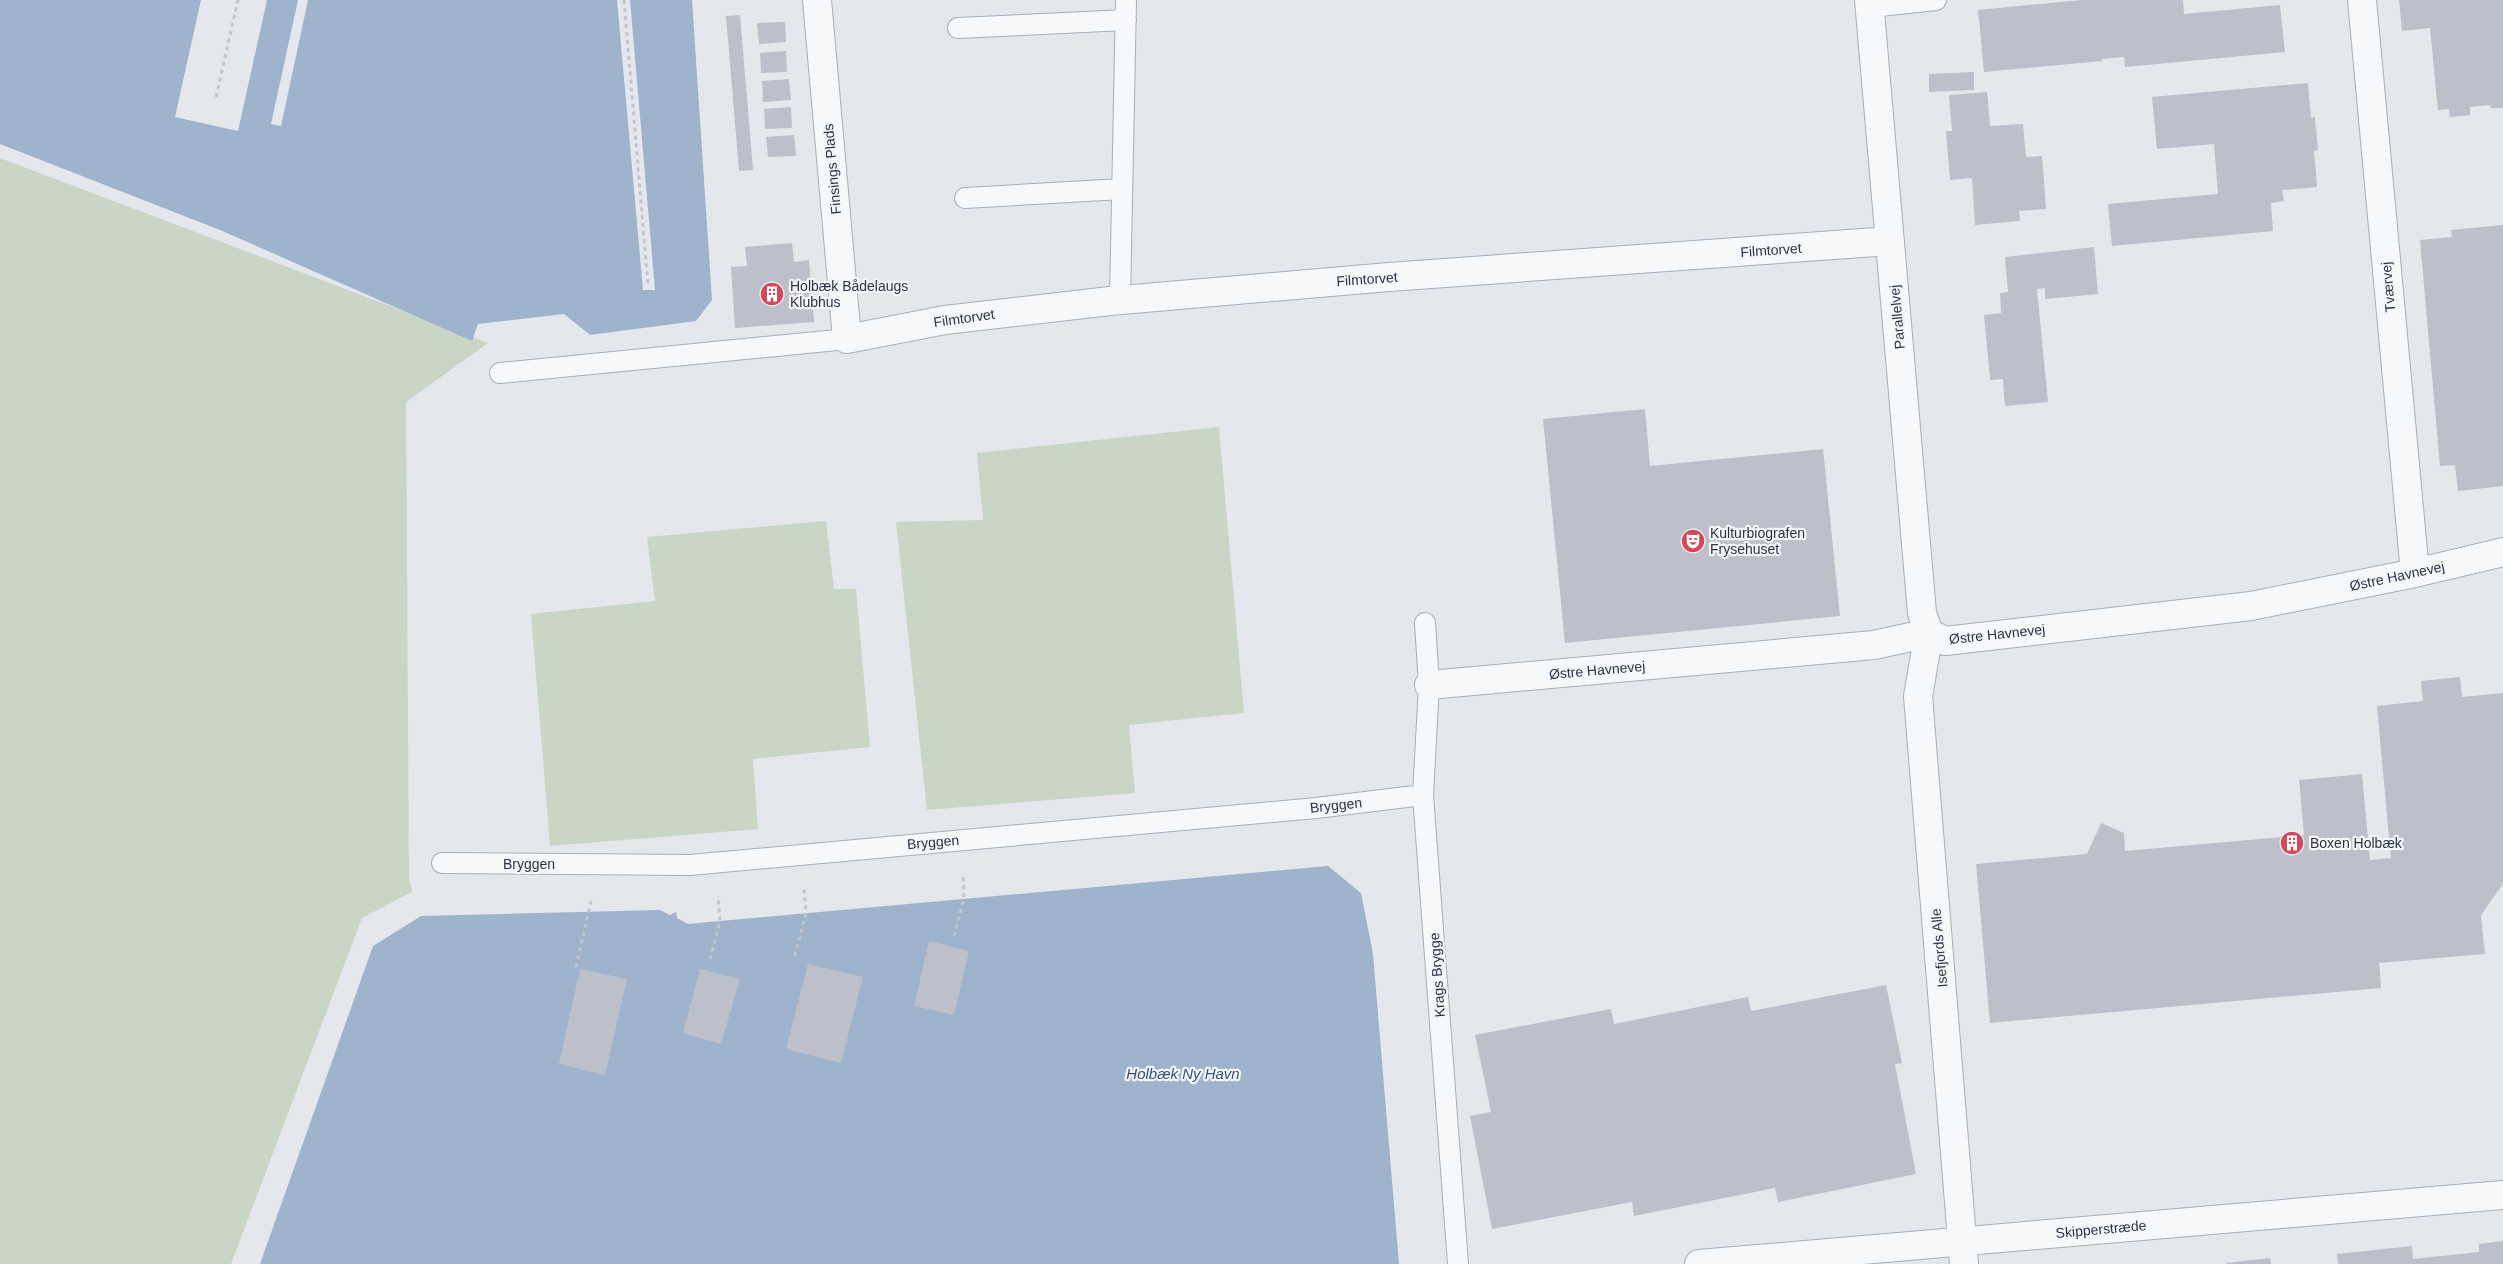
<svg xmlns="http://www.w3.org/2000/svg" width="2503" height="1264" font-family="Helvetica,sans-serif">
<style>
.green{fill:#c9d6c5}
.water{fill:#9fb4cc}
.pier{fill:#e4e7ec}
.building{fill:#bbc0ca}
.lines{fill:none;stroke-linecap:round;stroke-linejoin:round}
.service-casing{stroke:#a9aeb7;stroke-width:22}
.minor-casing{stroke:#a9aeb7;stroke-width:30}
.path{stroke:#c2c5cb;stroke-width:3;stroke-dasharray:4 4;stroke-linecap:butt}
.service{stroke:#f7f8fa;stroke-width:20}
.minor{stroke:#f7f8fa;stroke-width:28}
.labels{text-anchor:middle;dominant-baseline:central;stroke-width:4.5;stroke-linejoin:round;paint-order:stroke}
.street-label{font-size:14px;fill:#2b3445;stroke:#f4f6f9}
.poi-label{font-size:14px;fill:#2b3445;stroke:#f4f6f9;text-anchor:start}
.water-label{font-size:15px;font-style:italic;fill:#34527a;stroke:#f4f6f9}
</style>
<rect width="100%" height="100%" fill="#e4e7ec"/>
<path class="green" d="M0,158L488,343L406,402L409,877L412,892L362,918L231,1264H0Z
M1219,427L1244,713L1129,725L1135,793L927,810L896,522L983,520L977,453Z
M826,521L834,589H856L870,747L753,759L758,829L550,846L531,614L655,601L647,537Z"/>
<path class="water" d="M0,0H201L175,117L238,131L267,0H692L712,300L696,321L590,335L564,314L478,324L472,341L220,230L0,144Z
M1328,866L1361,893L1373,954L1399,1264H260L373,946L421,916L660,910L670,915L676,912L677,918L688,924Z"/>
<path class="pier" d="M298,0H308L281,126L271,124Z
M617,0H630L655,290H643Z"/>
<path class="building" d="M2082,0H2183L2184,14L2280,5L2285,52L2125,67L2124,57L2102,59V61L1984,72L1978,10Z
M2399,0H2503V108H2491L2490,105L2470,107V115L2450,117L2449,109L2438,110L2430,28L2402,31Z
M740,15L753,170L739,171L726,16Z
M785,22L786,42L759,44L757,23Z
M786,51L787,72L761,73L760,53Z
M1974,72V90L1929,92V74Z
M789,79L791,100L763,102L762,81Z
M2308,83L2311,118L2315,117L2318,150L2314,151L2317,187L2282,190L2284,201L2271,203L2273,231L2112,246L2108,204L2218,194L2214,144L2157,149L2152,97Z
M1987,92L1990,126L2023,124L2026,157L2042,156L2046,209L2019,211L2020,221L1975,225L1972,178L1950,180L1946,131H1952L1949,95Z
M791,107L792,128L765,129L764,109Z
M794,135L796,156L768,157L766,137Z
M2503,225V486L2458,491L2455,465L2440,466L2420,240L2452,237L2451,230Z
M792,243L794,262L809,260L814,322L735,328L731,267L747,266L745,247Z
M2094,247L2098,294L2045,299V288L2037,289L2048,402L2005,406L2003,379L1990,380L1984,315L2001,313L2000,293L2008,292L2005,257Z
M1645,409L1650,466L1823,449L1840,616L1565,643L1543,419Z
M2460,677L2462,697L2503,693V884L2481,915L2485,954L2379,963L2381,988L1990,1023L1976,864L2087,854L2101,823L2124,833L2125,851L2304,835L2299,780L2362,774L2370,860L2391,858L2377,706L2423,701L2421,681Z
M929,941L969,951L954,1015L914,1006Z
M808,964L863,977L841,1063L786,1049Z
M580,969L627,979L605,1075L559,1064Z
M700,969L740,979L721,1044L683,1033Z
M1886,985L1902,1063L1895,1064L1916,1174L1778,1202L1775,1188L1634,1216L1632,1202L1492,1229L1470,1116L1491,1112L1475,1035L1611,1009L1614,1024L1748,997L1751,1011Z
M2503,1241V1264H2338L2337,1254L2412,1246L2413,1259L2479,1252V1244Z
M2270,1258L2271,1264H2226V1263Z"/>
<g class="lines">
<g class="service-casing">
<path id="service" d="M1870,7L1936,0
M958,28L1126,20
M965,198L1122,189
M1120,300L1126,0
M500,373L847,339
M1425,623L1429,685L1423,795L1458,1264
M442,863L690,865L1316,808L1423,795"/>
</g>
<g class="minor-casing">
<path id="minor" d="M817,0L847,339L945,320L1110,301L1389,277L1890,241
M1869,0L1922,613L1929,633L1918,696L1964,1264
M2362,0L2415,573
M1429,685L1874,645L1929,633L1945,641L2251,606L2415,573L2503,552
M1699,1264L2503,1195"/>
</g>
<path class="path" d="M624,0L648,286
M216,97L238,0
M954,936L964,898L963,873
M795,956L806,913L804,888
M710,959L720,921L718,896
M576,967L592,897"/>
<use href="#service" class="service"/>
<use href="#minor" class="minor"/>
</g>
<defs>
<g id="building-disc" transform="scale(1.25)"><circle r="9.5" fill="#d1495b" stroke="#f4f6f9"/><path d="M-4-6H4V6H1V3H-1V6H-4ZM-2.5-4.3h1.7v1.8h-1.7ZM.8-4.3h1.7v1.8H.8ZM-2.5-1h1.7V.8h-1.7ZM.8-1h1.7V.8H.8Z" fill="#fff"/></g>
<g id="theatre-disc" transform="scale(1.25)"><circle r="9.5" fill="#d1495b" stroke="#f4f6f9"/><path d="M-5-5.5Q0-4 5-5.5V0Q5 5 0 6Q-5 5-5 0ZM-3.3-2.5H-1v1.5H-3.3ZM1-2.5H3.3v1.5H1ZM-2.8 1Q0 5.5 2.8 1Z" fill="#fff"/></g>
</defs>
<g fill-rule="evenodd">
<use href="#building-disc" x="772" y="294"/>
<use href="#theatre-disc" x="1693" y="541"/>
<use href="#building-disc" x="2292" y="843"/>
</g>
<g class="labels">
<g class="street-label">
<text transform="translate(832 169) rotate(-95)">Finsings Plads</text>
<text transform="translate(1771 250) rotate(-4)">Filmtorvet</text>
<text transform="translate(1367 279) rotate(-4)">Filmtorvet</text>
<text transform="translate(2388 287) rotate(-95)">Tværvej</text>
<text transform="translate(1897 317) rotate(-95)">Parallelvej</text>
<text transform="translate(964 318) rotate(-8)">Filmtorvet</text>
<text transform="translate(2397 576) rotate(-12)">Østre Havnevej</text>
<text transform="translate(1997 634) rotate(-6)">Østre Havnevej</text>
<text transform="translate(1597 670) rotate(-5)">Østre Havnevej</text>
<text transform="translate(1336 805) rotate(-6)">Bryggen</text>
<text transform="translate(933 842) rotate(-5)">Bryggen</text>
<text x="529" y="864">Bryggen</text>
<text transform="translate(1939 948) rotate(-95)">Isefjords Alle</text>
<text transform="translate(1437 975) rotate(-94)">Krags Brygge</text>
<text transform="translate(2101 1229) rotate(-5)">Skipperstræde</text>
</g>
<g class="poi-label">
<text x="790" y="286">Holbæk Bådelaugs<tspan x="790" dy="16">Klubhus</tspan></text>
<text x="1710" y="533">Kulturbiografen<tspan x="1710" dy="16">Frysehuset</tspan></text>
<text x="2310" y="843">Boxen Holbæk</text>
</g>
<g class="water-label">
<text x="1183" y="1073">Holbæk Ny Havn</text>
</g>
</g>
</svg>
